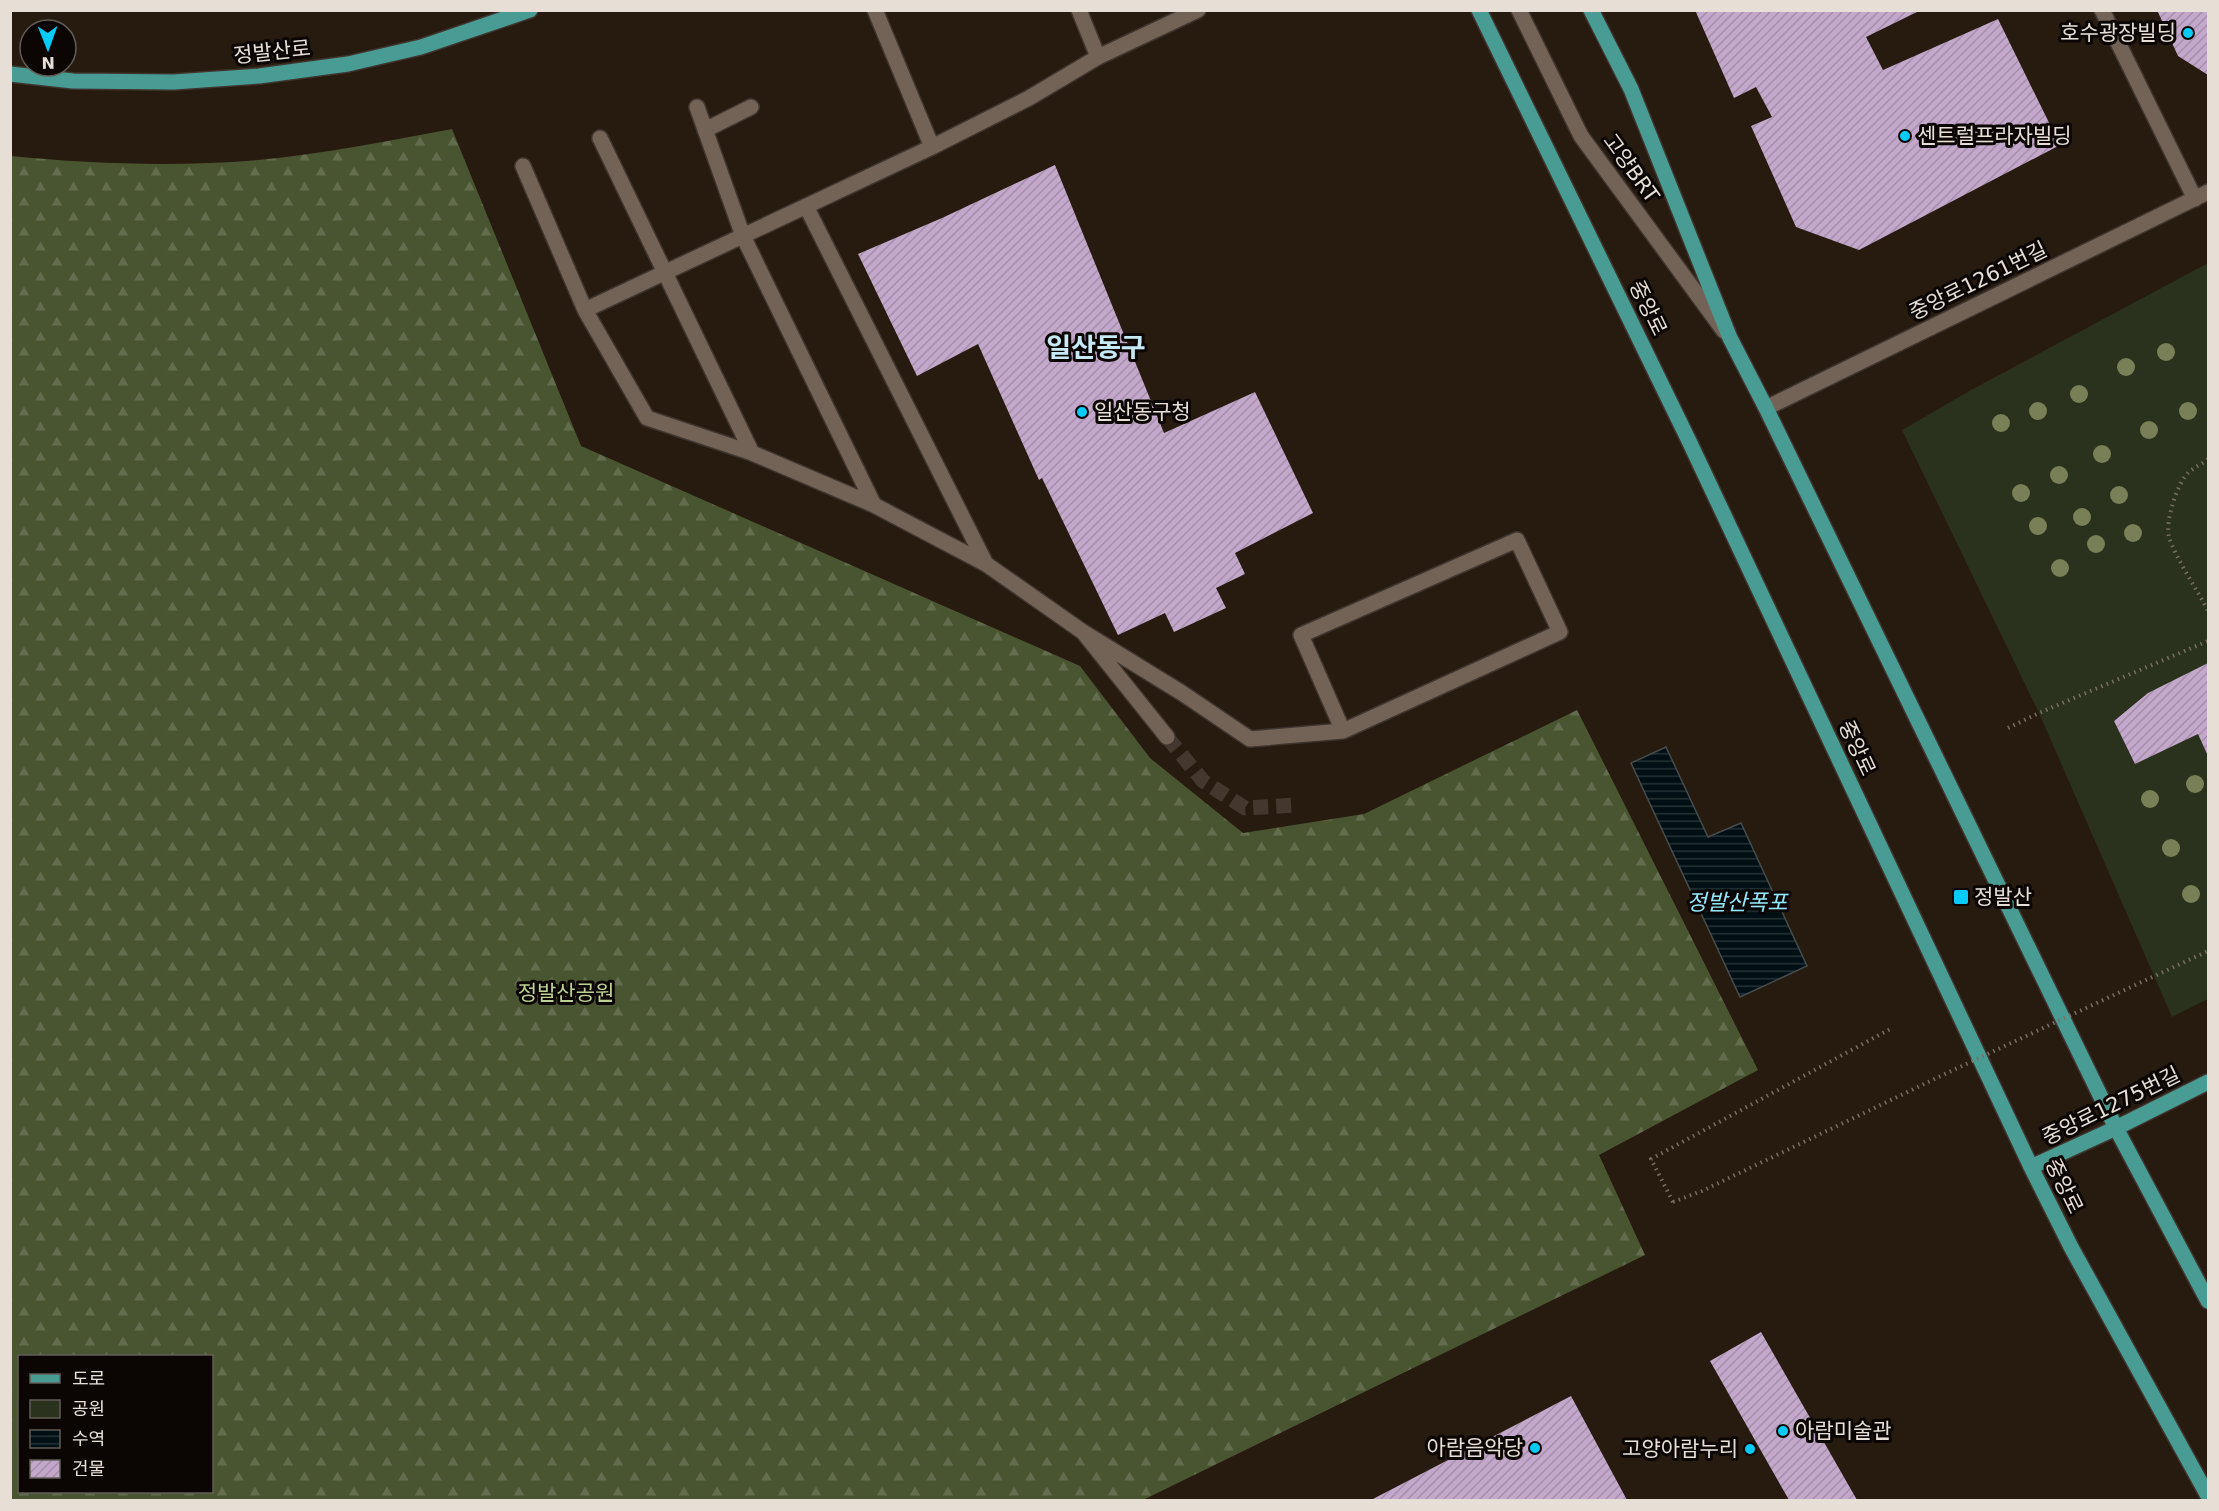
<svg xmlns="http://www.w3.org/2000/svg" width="2219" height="1511" font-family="'DejaVu Sans','Noto Sans KR',sans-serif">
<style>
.forest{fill:url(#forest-firs);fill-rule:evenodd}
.park{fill:#2a311c}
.water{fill:url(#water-rules);stroke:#454d4e;stroke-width:1.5}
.building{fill:url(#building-hatch)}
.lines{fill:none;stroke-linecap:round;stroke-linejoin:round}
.minor-tunnel{stroke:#44372d;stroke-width:15;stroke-dasharray:15 8;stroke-linecap:butt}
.minor-casing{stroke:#3f352f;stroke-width:18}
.major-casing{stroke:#3f352f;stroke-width:18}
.path{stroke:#796e64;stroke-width:4;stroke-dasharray:1.5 4.5;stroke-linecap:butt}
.minor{stroke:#736356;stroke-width:15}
.major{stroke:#499c93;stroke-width:15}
.path-bridge{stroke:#796e64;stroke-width:4;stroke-dasharray:1.5 4.5;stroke-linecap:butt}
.tree{fill:#797f57}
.poi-dot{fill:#06cbf9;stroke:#0b0603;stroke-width:2}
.labels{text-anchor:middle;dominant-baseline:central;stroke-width:6;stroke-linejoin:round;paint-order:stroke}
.poi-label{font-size:21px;fill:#e7ded6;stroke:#0b0603;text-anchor:start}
.street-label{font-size:21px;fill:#e7ded6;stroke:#0b0603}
.park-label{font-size:21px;fill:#bcd192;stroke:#0b0603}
.water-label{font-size:22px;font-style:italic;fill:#92e8fb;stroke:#0b0603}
.district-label{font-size:27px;font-weight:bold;fill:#c6e9f5;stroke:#0b0603}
</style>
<defs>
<pattern id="forest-firs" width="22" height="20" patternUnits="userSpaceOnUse" patternTransform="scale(1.5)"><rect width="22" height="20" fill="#495531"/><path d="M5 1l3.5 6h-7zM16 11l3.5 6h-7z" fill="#636d4e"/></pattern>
<pattern id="water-rules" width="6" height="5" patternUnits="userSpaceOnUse" patternTransform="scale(1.5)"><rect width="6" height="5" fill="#000f14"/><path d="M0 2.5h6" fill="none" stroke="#253235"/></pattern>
<pattern id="building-hatch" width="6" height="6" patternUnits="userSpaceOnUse" patternTransform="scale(1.5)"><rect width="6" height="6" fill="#c3a8cb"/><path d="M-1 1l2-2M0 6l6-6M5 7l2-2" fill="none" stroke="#a48fa8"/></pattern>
</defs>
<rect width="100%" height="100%" fill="#271a0f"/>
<path class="forest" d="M452,129L581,446L1080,666L1150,758L1243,833L1364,814L1577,710L1758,1070L1599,1155L1645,1255L1143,1500H11V156C92,164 176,167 258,160C323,154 388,141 452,129ZM20,1356H212V1492H20Z"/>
<path class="park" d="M2208,263V999L2172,1017L2039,713L1902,430L1971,390Z"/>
<path class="water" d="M1666,747L1708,837L1741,823L1807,966L1740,997L1631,763Z"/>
<path class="building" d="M1695,10H1921L1866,37L1883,70L1998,19L2060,145L1859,250L1796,227L1751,126L1772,117L1756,87L1734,98Z
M2157,10H2208V75L2178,56Z
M1055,165L1164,433L1255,392L1313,513L1235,553L1245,574L1216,588L1226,608L1174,632L1165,613L1118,635L1042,478L1039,480L978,344L917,376L858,254L942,218Z
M2208,663V756L2198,734L2135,764L2114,721L2148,693Z
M1761,1332L1857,1500H1789L1710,1361Z
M1571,1396L1627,1500H1371Z"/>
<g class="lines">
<path class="minor-tunnel" d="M1167,737L1203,781L1245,808L1297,805"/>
<g class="minor-casing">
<path id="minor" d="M875,10L932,147
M1079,10L1098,57
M1519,10L1581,136L1724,331
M2102,10L2195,199
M697,107L743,236L874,505
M705,130L751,107
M600,138L752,453
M523,166L585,310L647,418L752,453L874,505L986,564L1083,632L1167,737
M806,206L986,564
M585,310L932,147L1029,98L1098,57L1198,10
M1766,408L2208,192
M1083,632L1182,693L1250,739L1343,731L1560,632L1517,540L1301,635L1343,731"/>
</g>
<g class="major-casing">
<path id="major" d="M1479,10L1690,443L2031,1167L2071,1247L2208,1496
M1591,10L1631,89L1730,338L1766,408L2116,1128L2208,1301
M10,74L73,81L174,82L259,76L348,64L421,47L530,10
M2031,1167L2116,1128L2208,1082"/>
</g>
<path class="path" d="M2208,459C2202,464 2195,467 2189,472C2177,483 2165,521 2169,537C2175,557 2198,591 2208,611
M2008,728L2039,713L2208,641
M1673,1202L1651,1159L1892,1028"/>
<use href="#minor" class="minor"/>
<use href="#major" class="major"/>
<path class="path-bridge" d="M1673,1202L1702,1191L1947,1073L2208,951"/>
</g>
<g class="tree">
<circle cx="2166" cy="352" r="9"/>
<circle cx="2126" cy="367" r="9"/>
<circle cx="2079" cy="394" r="9"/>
<circle cx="2038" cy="411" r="9"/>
<circle cx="2188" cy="411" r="9"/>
<circle cx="2001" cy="423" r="9"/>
<circle cx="2149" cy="430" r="9"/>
<circle cx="2102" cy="454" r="9"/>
<circle cx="2059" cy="475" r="9"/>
<circle cx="2021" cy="493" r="9"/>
<circle cx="2119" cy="495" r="9"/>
<circle cx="2082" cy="517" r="9"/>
<circle cx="2038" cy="526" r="9"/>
<circle cx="2133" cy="533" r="9"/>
<circle cx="2096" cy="544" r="9"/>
<circle cx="2060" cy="568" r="9"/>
<circle cx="2195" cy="784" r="9"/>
<circle cx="2150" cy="799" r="9"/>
<circle cx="2171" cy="848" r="9"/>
<circle cx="2191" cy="894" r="9"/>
</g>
<g class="poi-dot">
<circle cx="2188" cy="33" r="6"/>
<circle cx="1905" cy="136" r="6"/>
<circle cx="1082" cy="412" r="6"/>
<rect x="1953" y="889" width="16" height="16" rx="3"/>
<circle cx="1783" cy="1431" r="6"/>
<circle cx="1535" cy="1448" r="6"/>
<circle cx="1750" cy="1449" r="6"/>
</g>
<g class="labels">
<g class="poi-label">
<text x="2176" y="33" text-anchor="end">호수광장빌딩</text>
<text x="1917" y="136">센트럴프라자빌딩</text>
<text x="1094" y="412">일산동구청</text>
<text x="1974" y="897">정발산</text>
<text x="1795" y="1431">아람미술관</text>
<text x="1523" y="1448" text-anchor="end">아람음악당</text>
<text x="1738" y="1449" text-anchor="end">고양아람누리</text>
</g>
<g class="street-label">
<text transform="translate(272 52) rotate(-6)">정발산로</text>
<text transform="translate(1631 168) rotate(54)">고양BRT</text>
<text transform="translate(1978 281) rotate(-26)">중앙로1261번길</text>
<text transform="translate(1648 308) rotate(64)">중앙로</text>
<text transform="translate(1857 748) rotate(65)">중앙로</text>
<text transform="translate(2111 1106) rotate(-26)">중앙로1275번길</text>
<text transform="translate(2064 1186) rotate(64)">중앙로</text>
</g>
<g class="park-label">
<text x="566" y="993">정발산공원</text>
</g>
<g class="water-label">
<text x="1737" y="902">정발산폭포</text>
</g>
<g class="district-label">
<text x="1096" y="347">일산동구</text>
</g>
</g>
<rect width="2219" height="1511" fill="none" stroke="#e7ded6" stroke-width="24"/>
<rect x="18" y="1355" width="195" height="138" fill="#0b0603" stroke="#635c57" stroke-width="1.5"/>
<rect x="30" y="1374" width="30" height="9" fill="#499c93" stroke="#635c57" stroke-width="1.5"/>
<text x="72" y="1385" font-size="18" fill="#e7ded6">도로</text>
<rect x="30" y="1400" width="30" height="18" fill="#2a311c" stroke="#635c57" stroke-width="1.5"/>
<text x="72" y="1415" font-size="18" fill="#e7ded6">공원</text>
<rect x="30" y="1430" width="30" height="18" fill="url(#water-rules)" stroke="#635c57" stroke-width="1.5"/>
<text x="72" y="1445" font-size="18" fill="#e7ded6">수역</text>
<rect x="30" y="1460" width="30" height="18" fill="url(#building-hatch)" stroke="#635c57" stroke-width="1.5"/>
<text x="72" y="1475" font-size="18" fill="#e7ded6">건물</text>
<g transform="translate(48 48) rotate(179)"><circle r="28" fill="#0b0603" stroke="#635c57" stroke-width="1.5"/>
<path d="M0-4.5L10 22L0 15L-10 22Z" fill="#06cbf9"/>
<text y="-9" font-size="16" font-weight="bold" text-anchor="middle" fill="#e7ded6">N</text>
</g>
</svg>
